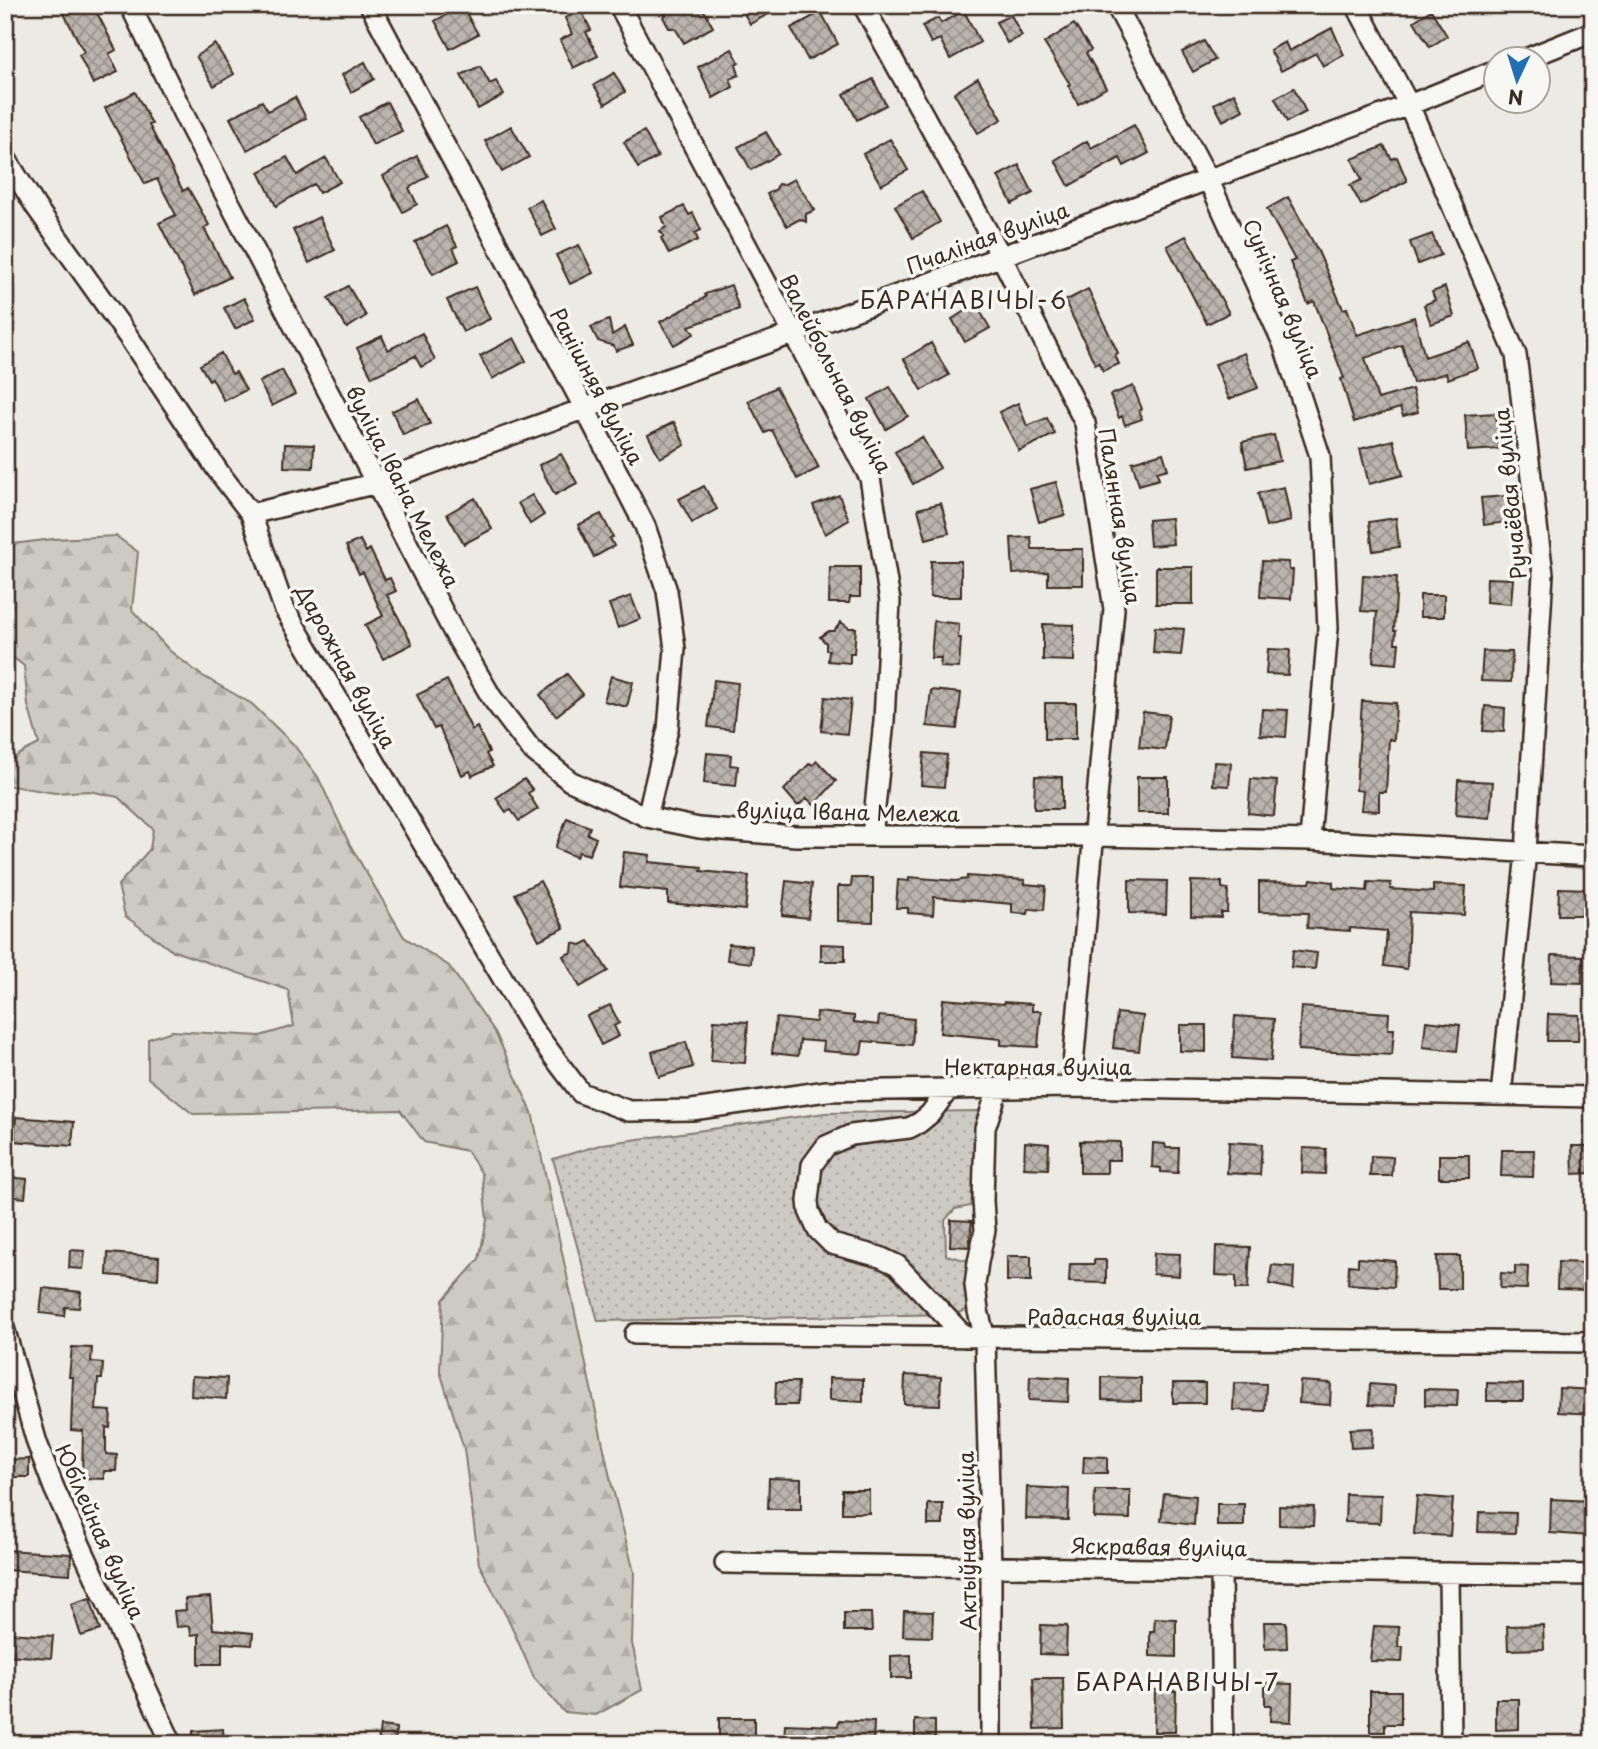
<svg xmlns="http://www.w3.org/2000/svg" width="1598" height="1749" font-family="'Playpen Sans',sans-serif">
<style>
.grass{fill:url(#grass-dots);stroke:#847a71;stroke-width:2}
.forest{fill:url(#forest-firs);stroke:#847a71;stroke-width:2}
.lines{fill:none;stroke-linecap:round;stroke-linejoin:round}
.stream{stroke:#7c7167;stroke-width:5}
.building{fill:url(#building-cross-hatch);stroke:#3b2a1e;stroke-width:2}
.minor-casing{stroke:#3b2a1e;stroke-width:24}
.minor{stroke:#f6f6f2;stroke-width:19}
.labels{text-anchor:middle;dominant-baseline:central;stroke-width:7;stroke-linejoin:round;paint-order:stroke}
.street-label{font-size:21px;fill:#3b2a1e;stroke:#f6f6f2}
.neighbourhood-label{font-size:23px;letter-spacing:2px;fill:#3b2a1e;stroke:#f6f6f2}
</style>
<defs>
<pattern id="grass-dots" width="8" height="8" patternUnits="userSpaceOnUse" patternTransform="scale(1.75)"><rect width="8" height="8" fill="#cdcac4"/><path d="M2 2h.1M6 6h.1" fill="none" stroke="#b1aea8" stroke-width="1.8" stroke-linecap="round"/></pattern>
<pattern id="forest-firs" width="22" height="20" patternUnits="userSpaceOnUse" patternTransform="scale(1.75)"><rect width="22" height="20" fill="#cdcac4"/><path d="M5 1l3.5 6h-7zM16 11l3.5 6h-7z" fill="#b1aea8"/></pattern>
<pattern id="building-cross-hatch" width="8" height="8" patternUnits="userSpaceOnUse" patternTransform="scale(1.75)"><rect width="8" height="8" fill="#bab4ae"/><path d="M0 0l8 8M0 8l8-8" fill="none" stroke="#98938d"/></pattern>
</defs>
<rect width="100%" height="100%" fill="#ebeae5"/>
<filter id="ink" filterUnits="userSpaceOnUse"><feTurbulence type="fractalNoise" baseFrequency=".0143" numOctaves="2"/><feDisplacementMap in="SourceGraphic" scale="14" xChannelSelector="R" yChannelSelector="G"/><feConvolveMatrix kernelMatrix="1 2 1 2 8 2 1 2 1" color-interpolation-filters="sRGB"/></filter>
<g filter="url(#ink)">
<path class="grass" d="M981,1111L971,1206L955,1209L945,1220L946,1255L972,1262L975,1307L955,1314L598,1321L553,1159L603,1144L825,1113Z"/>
<path class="forest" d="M116,536L138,552L132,610L170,651L201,675L252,704L293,744L318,777L349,843L404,937L449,966L495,1032L532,1112L611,1482L634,1572L632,1643L642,1690L596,1715L564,1712L534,1678L510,1623L479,1564L464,1449L440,1371L443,1300L479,1259L487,1220L482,1174L467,1151L424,1142L400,1110L193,1114L148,1078V1039L172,1031L260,1036L294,1026L288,990L171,950L125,916L118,885L150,849L153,829L118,797L89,791L55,793L5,785C5,758 17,755 39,744L28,705L24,666L5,651V545L53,539Z"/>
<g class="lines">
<path class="stream" d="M1565,865L1593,867"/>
</g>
<path class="building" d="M71,5H93L116,50L109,54L118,72L93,84L79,55L84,52L62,10Z
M660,5H701L713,27L684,43L675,28H669L663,17L666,15Z
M751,5H785L750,24L742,10Z
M462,6L478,34L450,49L435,21Z
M581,10L591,30L586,32L598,56L573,68L560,40L572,34L565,18Z
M1431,10L1447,36L1430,47L1414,21Z
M964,11L980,42L950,59L940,39L931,43L922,26L938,18L941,23Z
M821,12L838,44L808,60L791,28Z
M1011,15L1022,36L1007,43L996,22Z
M1074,24L1091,50L1086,53L1106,88L1078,104L1068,85L1070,84L1044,43Z
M1332,28L1344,55L1323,66L1316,53L1281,71L1270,50L1285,42L1289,51Z
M1204,41L1215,60L1193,72L1182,52Z
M215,44L234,74L214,86L196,56Z
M732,49L739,62L736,64L739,75L730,79L733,87L713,98L698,67Z
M365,62L374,79L351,92L342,75Z
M480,66L490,84L496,81L504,95L478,109L461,75Z
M614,73L625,92L605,104L594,85Z
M978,78L1002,119L978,133L954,93Z
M873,79L886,105L857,120L844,94Z
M1294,88L1306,112L1287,122L1275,98Z
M135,92L152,124L149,125L183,191L188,188L209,225L204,228L230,277L195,295L159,223L176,215L157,179L145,184L105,108Z
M1234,93L1243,110L1223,121L1214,104Z
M295,97L306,118L247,150L230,118L262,101L268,111Z
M387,102L402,131L373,145L359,117Z
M1134,125L1149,153L1124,166L1120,158L1069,186L1055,160L1087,141L1091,148Z
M511,126L529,157L502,172L485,141Z
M644,131L658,157L638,168L624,142Z
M766,132L779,154L751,170L738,147Z
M890,139L908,170L881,185L863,154Z
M1384,146L1392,159L1397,157L1407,181L1361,205L1350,185L1362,180L1352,159Z
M417,156L428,176L409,188L417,204L403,212L383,176Z
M287,157L297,175L326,158L340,182L319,193L314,184L276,206L259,172Z
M1019,165L1033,193L1012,204L998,176Z
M794,179L815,210L806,214V222L800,219L787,226L767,194L776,189L778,184L783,185Z
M922,191L940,222L913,238L895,206Z
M1288,197L1318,251L1343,309L1347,308L1357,335L1414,317L1425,357L1469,342L1478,368L1448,379L1446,373L1413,383L1402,345L1365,358L1378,399L1412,389L1418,412L1403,416L1400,408L1354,422L1341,379L1344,378L1314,301L1308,304L1290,262L1295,260L1267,209Z
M541,200L556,229L542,236L527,207Z
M684,206L689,215L693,213L701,230L695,233L698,240L669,254L661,238L664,236L660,231L666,227L662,217Z
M319,217L335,250L309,263L293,230Z
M446,226L457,246L453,248L459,261L433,274L415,242Z
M1432,234L1441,255L1418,264L1410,242Z
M1186,236L1229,313L1207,324L1167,246Z
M579,245L593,273L570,284L556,255Z
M731,285L739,309L689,326L694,334L674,345L660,322L706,297L705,294Z
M348,286L366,316L347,328L328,298Z
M475,287L490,319L463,332L447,300Z
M1445,287L1454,316L1431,324L1424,305L1435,300L1432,292Z
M1088,289L1118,353L1115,355L1119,364L1103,371L1099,362L1095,364L1065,301Z
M244,298L255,319L235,329L224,308Z
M976,304L990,328L965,342L952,319Z
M609,320L612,335L625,327L633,345L616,351L614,346L598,341L591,327Z
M422,333L435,360L421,367L415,356L372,377L357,348L382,336L388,350Z
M514,338L526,361L492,379L480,356Z
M931,343L949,375L922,390L904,359Z
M221,353L232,374L236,372L246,390L224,401L212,378L209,380L200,365Z
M1244,353L1258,388L1229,399L1215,364Z
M282,370L295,394L272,406L259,382Z
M1133,386L1142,409L1139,411L1142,419L1125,425L1122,416L1119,418L1110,395Z
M776,387L819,468L797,479L772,430L765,433L748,401Z
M890,387L908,416L886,429L869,399Z
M419,399L430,424L403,435L392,411Z
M1018,403L1027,426L1047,418L1055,434L1019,451L999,412Z
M1496,413L1499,449L1468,451L1465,415Z
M674,422L685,445L660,458L648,435Z
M1274,435L1280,461L1247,468L1242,442Z
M922,437L940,468L913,484L895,452Z
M1393,440L1403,475L1369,484L1360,449Z
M285,444L314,445L313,468L284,467Z
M1163,453L1168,469L1157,472L1159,479L1139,485L1132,462Z
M561,454L577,483L555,495L539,465Z
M1056,482L1065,515L1039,522L1030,489Z
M704,486L717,509L692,523L679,499Z
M1284,487L1291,521L1266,527L1258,493Z
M532,495L544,515L530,524L518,503Z
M839,495L849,520L825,534L813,505Z
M1506,496L1508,522L1484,525L1481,498Z
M475,498L492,529L464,544L447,514Z
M941,503L949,533L926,539L918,509Z
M601,514L613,537L610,538L614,546L594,557L578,525Z
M1171,518L1173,544L1150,546L1148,520Z
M1396,518L1399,547L1373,551L1369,522Z
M1031,537L1032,549H1083V585H1048V572L1013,574L1011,538Z
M360,540L366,552L370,549L385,580L390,578L396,591L387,595L412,644L383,659L365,625L383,616L363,572L359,574L346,546Z
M931,561H961V597H930Z
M1262,561L1288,562L1289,570H1293L1291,599L1260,597Z
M830,567H860V597H850L849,603H829Z
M1156,567H1193V604H1156Z
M1363,575L1397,577L1394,631H1396L1395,643H1399L1397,664L1373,662L1377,612L1361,611Z
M1487,578L1513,579L1511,604L1486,602Z
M1420,595H1444V617H1420Z
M631,596L640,619L618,628L609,604Z
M934,621L959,624L958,638H961L959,668L940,667L941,658H931Z
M841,622L849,628H856L854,653H850V663L828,661L829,650H826V643L820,637L829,631H834Z
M1043,624L1074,625V661L1043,660Z
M1155,627L1184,629L1181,655L1153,653Z
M1268,649L1290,650L1288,675L1266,674Z
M1483,651L1512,652L1511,682L1481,681Z
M567,674L583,694L556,716L540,695Z
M611,676L633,682L627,707L604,701Z
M447,680L472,730L477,727L489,752L486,754L493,766L472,776L470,771L462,775L439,727L434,729L417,695Z
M714,680L738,683L733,730L708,727Z
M931,690L961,693L957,729L927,726Z
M825,697L851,700L847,734L821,731Z
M1362,701L1396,703L1394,740L1389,739L1386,792H1379V811L1361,810L1363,791L1356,790Z
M1045,703H1076V739H1045Z
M1485,706L1505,708L1504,732L1483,731Z
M1262,709L1288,710L1286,737L1260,735Z
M1143,712L1169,715L1165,750L1139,747Z
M707,753L731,755L730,765L738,766L736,786L704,783Z
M924,753L947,755L944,787L921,785Z
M817,761L836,781L814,805L807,798L798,806L784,790L810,763L813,765Z
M1214,762L1231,763L1229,786L1213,785Z
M1035,776L1062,777V809H1034Z
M1137,777H1168V813H1137Z
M524,779L533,790L528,793L538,809L519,821L511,810L506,812L496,798Z
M1251,779L1277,781L1274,816L1248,813Z
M1458,780L1493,782L1490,818L1456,815Z
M567,818L590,827L587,834L596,838L589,855L579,852L576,857L555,848Z
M624,852L650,855L649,862L702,867L701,871L749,876L745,910L668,903V892L620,887Z
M967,876L1025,880V884L1046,886L1044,910L1029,909L1028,914L1012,913V904L934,897L933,915L908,913V908H896L898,880L909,881V877L956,881L967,879Z
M852,878H873V922L838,921V886H851Z
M1311,879L1333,882V888L1367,891L1368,882L1391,883L1390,889L1433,892V885L1466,886L1464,915L1409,912L1407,969L1384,966L1387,931L1350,928V931L1307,928L1308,913L1259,912V882L1310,883Z
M1129,880L1167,881L1166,914L1129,913Z
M540,881L564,928L539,940L515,894Z
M786,881L812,884L808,918L782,915Z
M1191,881L1222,882V888L1228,889L1227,912H1221V917L1191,916Z
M1559,888L1589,889L1588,915H1558Z
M589,941L608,971L580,987L563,956L572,952L573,943L581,945Z
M729,944L752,946L751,963L727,960Z
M821,944L845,945V961H821Z
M1293,950L1317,953L1315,969L1291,967Z
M1552,955L1583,956L1582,983L1551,982Z
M943,999L1004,1004V1002L1032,1004V1011H1041L1038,1047L1001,1045V1039L940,1033Z
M610,1005L619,1023L614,1026L619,1036L601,1045L587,1016Z
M1301,1007L1389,1013L1388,1029H1394L1392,1055L1298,1050Z
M817,1012L854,1016V1022L878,1025L879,1016L914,1019L912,1045L863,1041L861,1054L823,1051L824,1042L800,1040L798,1056L772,1053L776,1018L816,1022Z
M1117,1013L1143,1016L1139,1051L1113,1048Z
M1548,1014L1579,1015L1578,1041H1547Z
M1235,1016L1274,1019L1271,1061L1232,1058Z
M714,1020L748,1022L745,1063L711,1061Z
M1426,1021L1460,1025L1457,1051L1423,1047Z
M1180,1025H1206V1052L1180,1051Z
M686,1042L693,1067L659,1077L652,1052Z
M16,1117L74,1122L72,1146L14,1141Z
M1080,1141L1120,1142V1160H1107V1173H1080Z
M1025,1142L1049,1144L1048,1169L1024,1168Z
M1229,1142L1262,1144L1260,1175L1227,1173Z
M1153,1143L1165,1144L1166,1148H1179L1178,1173L1161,1172V1168L1152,1167Z
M1572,1146H1593V1173L1573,1174Z
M1303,1148L1326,1149L1325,1174L1302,1173Z
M1502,1150H1534L1533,1177L1501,1176Z
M1439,1155H1469V1178H1439Z
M1371,1156L1393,1157L1392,1176H1370Z
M5,1177L27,1179L25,1198L5,1196Z
M951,1220L972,1221L969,1247L950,1246Z
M1216,1246L1250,1247L1248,1289H1236V1276L1215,1275Z
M70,1250L85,1251L83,1269L69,1268Z
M108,1253L159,1257L158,1279L107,1275Z
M1154,1253L1180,1254L1179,1276L1153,1274Z
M1007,1256H1031V1281H1007Z
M1437,1256H1460V1289H1438Z
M1358,1258L1395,1261L1394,1287L1348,1284L1349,1265L1358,1266Z
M1094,1260H1106V1283L1069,1282L1070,1264H1094Z
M1558,1262L1588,1263V1290L1557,1289Z
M1272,1265L1294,1267L1293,1289L1269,1284Z
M1515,1266L1528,1267L1527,1289L1500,1288L1501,1273L1515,1274Z
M43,1288L81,1292L79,1308L65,1307L64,1316L40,1313Z
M72,1347L92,1348L91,1362L103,1363L102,1379H98L96,1410L111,1411L110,1428L106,1427V1454L117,1455L116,1471H104V1479L82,1478L83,1431L71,1430L73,1377H69Z
M905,1375L941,1377L940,1405L904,1404Z
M192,1376L227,1378L226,1399L191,1396Z
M1030,1376L1069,1378L1068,1402L1029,1400Z
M1102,1377L1141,1378V1401L1102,1400Z
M829,1378L863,1379V1402L829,1400Z
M1300,1381L1331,1383L1330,1405L1299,1403Z
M776,1382H798L797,1405H775Z
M1173,1383H1205V1403H1173Z
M1234,1383L1266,1384L1265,1411L1233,1410Z
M1487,1383L1523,1384V1401H1487Z
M1370,1384L1395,1386L1394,1406L1369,1405Z
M1559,1388L1593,1390V1414L1558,1412Z
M1425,1389L1458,1390L1457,1406L1425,1405Z
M1373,1428L1372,1447L1351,1448L1350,1429Z
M1084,1456L1107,1457V1473H1083Z
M29,1459V1477H5V1460Z
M769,1478L801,1479V1509H768Z
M1027,1487L1069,1489L1068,1520L1026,1519Z
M842,1490H869V1513H842Z
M1095,1490H1130V1519L1094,1518Z
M1164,1493L1196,1496L1194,1525L1161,1521Z
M1346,1494L1381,1495L1380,1523L1345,1522Z
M1417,1496L1453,1499L1450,1536L1414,1534Z
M1551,1499L1592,1501L1590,1536L1550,1533Z
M928,1504H943V1525H928Z
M1217,1504H1244V1526H1217Z
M1279,1506L1314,1507L1313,1526L1279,1525Z
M1479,1512L1516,1513L1515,1533L1478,1532Z
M5,1550L71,1554L70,1574L5,1570Z
M210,1597L213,1629L253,1633L252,1645L222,1643V1664H199V1634L191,1635L190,1626L176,1627L174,1611L186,1610L185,1599Z
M90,1598L100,1630L81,1636L71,1604Z
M904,1611L933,1612L932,1637L903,1636Z
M844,1613H871L872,1631H844Z
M1155,1618L1176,1619V1657L1150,1656V1631H1154Z
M1264,1622H1286L1287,1648L1265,1649Z
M1041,1625L1067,1626L1066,1655L1040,1654Z
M1543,1625L1544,1649L1508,1650L1507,1626Z
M1374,1626L1399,1627L1398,1647H1403L1402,1662L1370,1661Z
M7,1633L53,1636L51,1658L5,1655Z
M911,1655V1678H891V1656Z
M1033,1678H1063L1064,1728L1035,1729Z
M1265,1683L1292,1684L1291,1722L1270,1721L1271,1705H1265Z
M1155,1690L1176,1691L1175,1732H1154Z
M1370,1691H1401V1724H1385V1732H1370Z
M1496,1699H1519V1729L1496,1730Z
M719,1718H754V1744H719Z
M839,1720L874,1722L873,1744H784L785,1724L838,1726Z
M915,1720L935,1721V1744H915Z
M380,1726L396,1728L395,1744H378Z
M223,1729L224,1744H193V1731Z"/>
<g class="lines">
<g class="minor-casing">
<path id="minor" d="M130,5L187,121L453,631L492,698L531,749L570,781L647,817L699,828L796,836H1093L1310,840L1593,856
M370,5L585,409L645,526L667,591L675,649L668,729L647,817
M619,5L870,478L890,601L884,721L872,836
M863,5L1001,256L1085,423L1114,609L1071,1087
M1116,5L1208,179L1283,343L1320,456L1328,628L1310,840
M1356,5L1409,105L1516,355L1543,574L1526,852L1501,1095
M1523,60L1593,32
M5,157L36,207L130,339L218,471L251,514L284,608L532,1028L581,1093L629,1111L692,1110L827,1091L1071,1087L1593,1097
M251,514L377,483L792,334L1409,105L1496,70
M948,1090L930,1114L919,1123L909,1128L851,1135L826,1146L812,1165L808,1201L809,1211L817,1229L832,1244L880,1257L897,1265L965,1337
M5,1331L37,1443L54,1488L172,1744
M635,1334L1593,1342
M725,1563L1593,1575
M1221,1570L1223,1744
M1449,1573L1451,1744
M991,1744V1567L985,1338L978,1311L975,1285L978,1262L985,1230L983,1201L985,1128L998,1089"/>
</g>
<use href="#minor" class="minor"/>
</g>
</g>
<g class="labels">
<g class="street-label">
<text transform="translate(987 237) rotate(-20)">Пчаліная вуліца</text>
<text transform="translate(1284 298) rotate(67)">Сунічная вуліца</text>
<text transform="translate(837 373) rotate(63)">Валейбольная вуліца</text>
<text transform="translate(598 386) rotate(62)">Ранішняя вуліца</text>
<text transform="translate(404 486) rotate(63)">вуліца Івана Мележа</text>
<text transform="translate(1509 494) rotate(-96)">Ручаёвая вуліца</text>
<text transform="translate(1121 516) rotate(81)">Палянная вуліца</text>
<text transform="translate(347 666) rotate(61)">Дарожная вуліца</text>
<text transform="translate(848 811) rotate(1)">вуліца Івана Мележа</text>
<text x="1038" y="1066">Нектарная вуліца</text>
<text x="1114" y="1316">Радасная вуліца</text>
<text transform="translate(101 1531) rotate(66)">Юбілейная вуліца</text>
<text transform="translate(966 1541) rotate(-91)">Актыўная вуліца</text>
<text transform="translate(1159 1546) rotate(1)">Яскравая вуліца</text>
</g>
<g class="neighbourhood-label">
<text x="964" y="299">БАРАНАВІЧЫ-6</text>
<text x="1178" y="1681">БАРАНАВІЧЫ-7</text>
</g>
</g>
<rect width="1598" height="1749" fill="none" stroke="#f6f6f2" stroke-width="28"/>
<rect x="14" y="14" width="1570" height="1721" fill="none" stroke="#3b2a1e" stroke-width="2.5" filter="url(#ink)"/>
<g transform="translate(1517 80) rotate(184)"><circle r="33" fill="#f6f6f2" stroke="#aba49d" stroke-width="2"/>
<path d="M0-5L12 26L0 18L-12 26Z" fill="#1f6fb2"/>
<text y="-10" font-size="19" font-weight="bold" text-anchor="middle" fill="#3b2a1e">N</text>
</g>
</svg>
